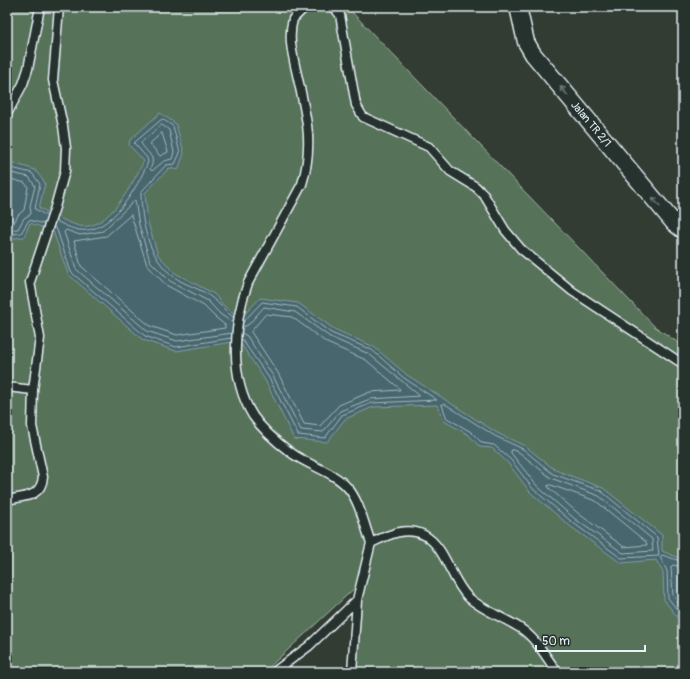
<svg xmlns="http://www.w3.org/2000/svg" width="690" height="679" font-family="Pangolin,sans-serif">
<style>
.green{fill:#577259;stroke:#a0b2a8}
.water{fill:#46666d;stroke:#879ea5}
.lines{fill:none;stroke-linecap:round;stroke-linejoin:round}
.shore{stroke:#a7b9c0;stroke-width:1}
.service-casing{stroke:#e8f1f8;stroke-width:11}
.minor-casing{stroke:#e8f1f8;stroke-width:19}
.service{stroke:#26332d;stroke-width:8}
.minor{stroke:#26332d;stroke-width:16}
.oneway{stroke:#6a7674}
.labels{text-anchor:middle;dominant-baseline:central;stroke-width:3;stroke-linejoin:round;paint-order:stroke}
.street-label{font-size:11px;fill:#e8f1f8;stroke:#26332d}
</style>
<rect width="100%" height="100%" fill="#323c33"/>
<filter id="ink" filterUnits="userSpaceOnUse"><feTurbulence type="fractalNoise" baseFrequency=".025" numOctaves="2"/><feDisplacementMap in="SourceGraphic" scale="8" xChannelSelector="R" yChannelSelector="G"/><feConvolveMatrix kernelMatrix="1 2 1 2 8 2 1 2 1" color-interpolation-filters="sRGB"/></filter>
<g filter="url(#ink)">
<path class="green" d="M7,7H347L654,326L683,346V672H355L358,585L264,672H7Z"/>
<path class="water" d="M160,113L176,124L184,153L178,170L169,168L145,193L148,223L158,255L175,273L214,294L225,307L241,318L260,298L298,303L334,329L374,347L407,375L497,433L525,446L555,470L603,488L662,535V551L683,560V624L664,600L663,572L656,560L621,563L570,526L530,492L508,463L492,448L480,447L469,435L444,421L437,405L373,407L345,419L327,442L294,439L265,380L239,341L176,351L143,340L68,274L53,231L30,223L24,237L7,239V163L10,162L35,170L45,183L39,208C52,214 65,222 79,226C109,232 133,182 144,161L129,145L130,140Z"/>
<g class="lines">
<path class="shore" d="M162,125L169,130L174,152L172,159L164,161L152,171L150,169C157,156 147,154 141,143Z
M162,133L168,152L160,156L150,144Z
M7,167L32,173L40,184L35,209L47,216
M7,172L29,177L35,186L30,206L31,214L24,218L18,229L7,230
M7,178L25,183L28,187L24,210L18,215L14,223L7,224
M131,215L147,265L166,285L204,306L215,317L225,325V328L177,335L150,326L81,266L74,241L106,236Z
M56,221C62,224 72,229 79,230C111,235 138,186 148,162L147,158L134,143L162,119L173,126L180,153L175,164L166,165L141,192C141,222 148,257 173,276C184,285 200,288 211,297C219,303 225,311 234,318
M54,227L57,230L71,272L145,336L176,347L231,338
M7,235L21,233L29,220L44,224
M266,314L292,317L327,343L366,360L399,388L400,390L370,392L339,405L320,426L304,424L278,373L251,332Z
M232,333L177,341L147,331L76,269L64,232L66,230L80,235L103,231L135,200L139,225L150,261L170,281L208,301L220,314L233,323
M242,333L247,336L273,376L301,430L323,432L340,411L370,399L420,396L369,354L330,337L295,312L264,307L248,325L243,327
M241,338L269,378L298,435L325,438L342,415L372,403L437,400L404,378L372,350L331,333L297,307L262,302L243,322
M442,404H445L495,436L523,449L553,474L601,491L657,537L659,556L621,558L572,522L533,489L511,460L494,445L482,443L471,432L447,418Z
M513,450L520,453L551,478L599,496L652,539L653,551L623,553L575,519L537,486L511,453V451Z
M551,485L596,501L646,542L647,545L624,547L579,514L549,488L548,486Z
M683,562L662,555L660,557L667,571L668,598L683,617
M683,567L673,565L671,567L673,596L683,609"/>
<g class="service-casing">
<path id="service" d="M305,7L293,19C288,37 292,52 296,70C305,111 315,142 302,184L248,283C233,323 229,378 253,416C262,429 278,443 290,452C307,465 334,472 347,487C359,499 365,527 371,543
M334,7L340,15L356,105L363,117L429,147L450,171L476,187L484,195L505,230L521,249L572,291L683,364
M7,114L23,84L28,69L40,7
M7,387L33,390
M7,500C24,496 41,498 43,477L32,426L33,390L40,338L30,282L55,207L65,171L66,148L63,126L53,80L59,7
M274,672L309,646L357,600
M352,672L357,600L371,543C388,535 406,526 424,535C446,547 450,579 468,597C482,610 503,617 520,628C536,638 546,657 557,672"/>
</g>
<g class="minor-casing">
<path id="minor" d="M518,7L526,42L533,54L674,223L683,230"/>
</g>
<use href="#service" class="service"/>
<use href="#minor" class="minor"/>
</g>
<defs><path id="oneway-shaft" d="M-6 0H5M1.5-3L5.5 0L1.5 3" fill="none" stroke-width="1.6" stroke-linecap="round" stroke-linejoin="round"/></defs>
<g class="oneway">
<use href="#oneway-shaft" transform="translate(564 91) rotate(-130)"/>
<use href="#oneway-shaft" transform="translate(656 202) rotate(-130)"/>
</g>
</g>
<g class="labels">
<g class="street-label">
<text transform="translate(591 124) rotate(50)">Jalan TR 2/1</text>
</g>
</g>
<rect width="690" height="679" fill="none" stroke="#26332d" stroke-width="24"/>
<rect x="12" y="12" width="666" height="655" fill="none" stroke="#e8f1f8" stroke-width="1.5" filter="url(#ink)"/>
<path d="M536 645v6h109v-6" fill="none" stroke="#e8f1f8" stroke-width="2"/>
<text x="542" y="645" font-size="12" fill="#e8f1f8" stroke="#26332d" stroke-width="3" paint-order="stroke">50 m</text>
</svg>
